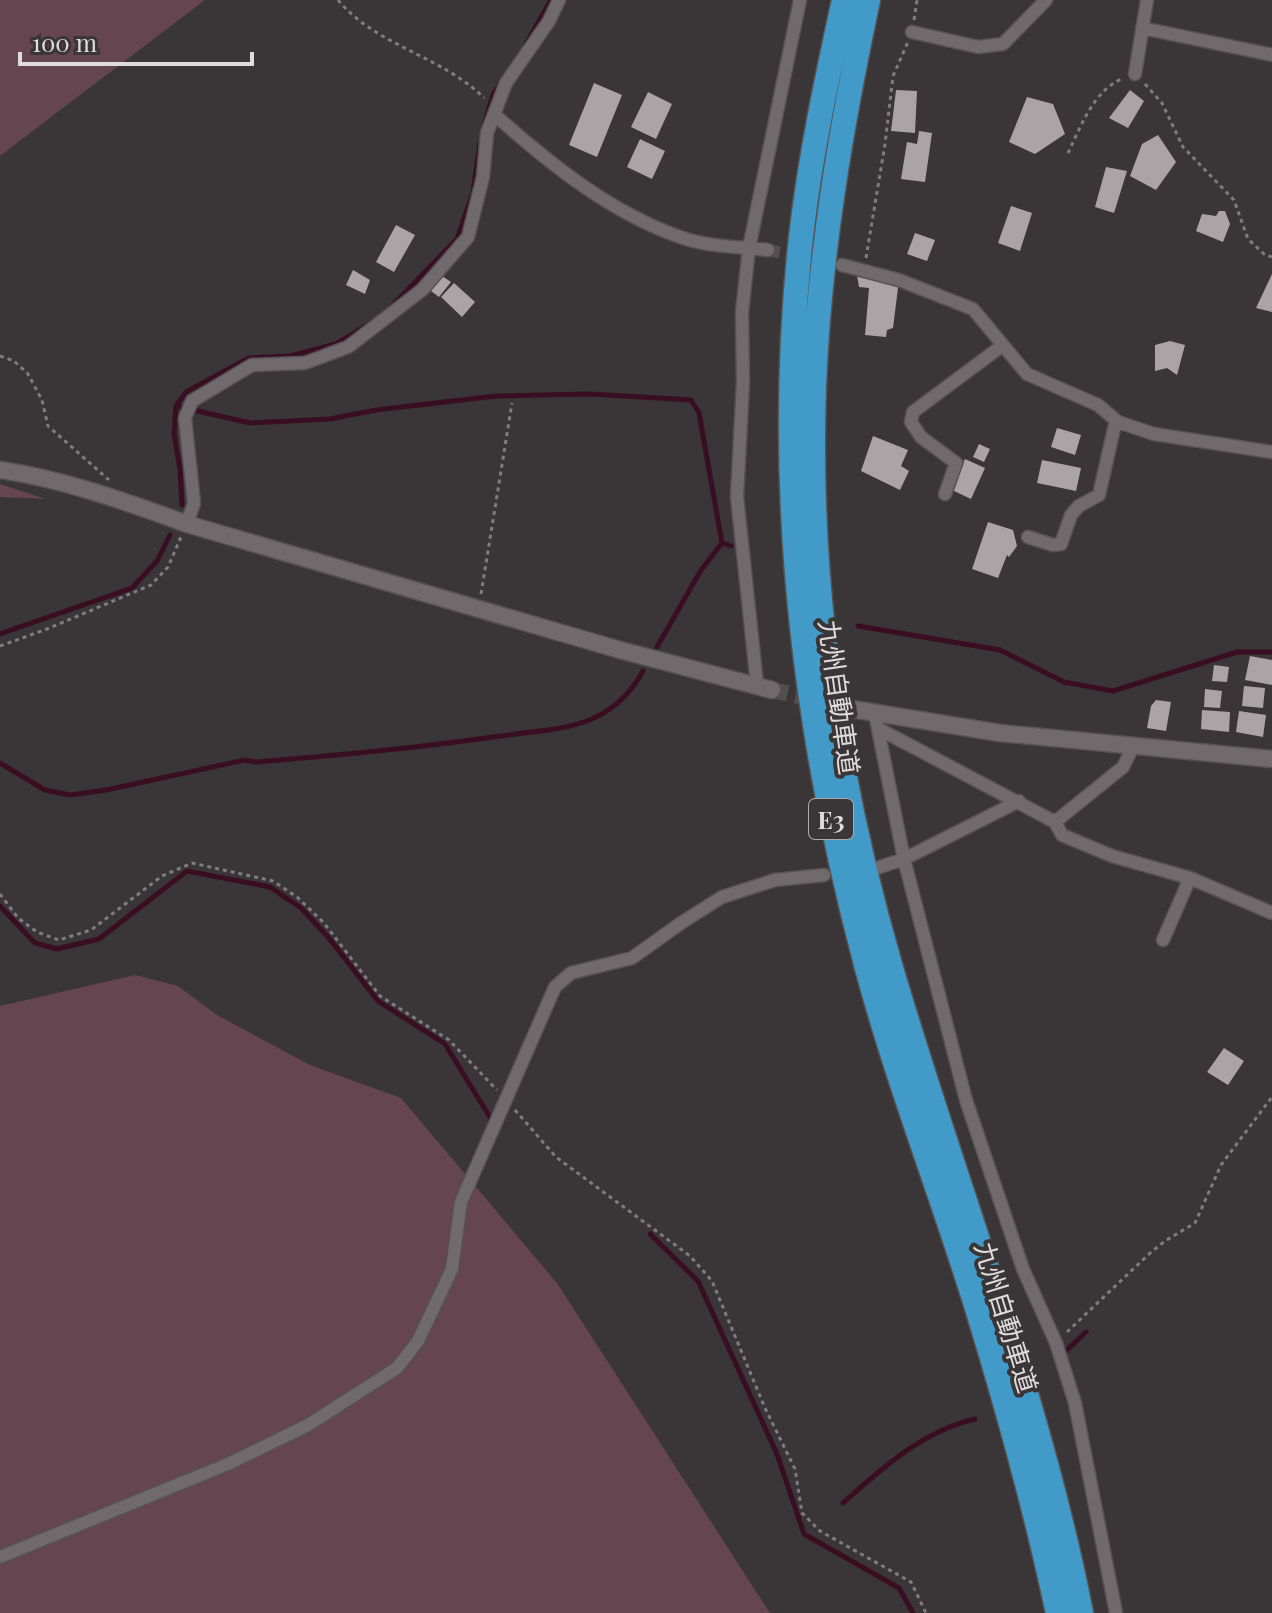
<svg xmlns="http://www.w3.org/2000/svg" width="1272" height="1613" font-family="'Playfair Display','Noto Sans JP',serif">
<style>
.green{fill:#644550}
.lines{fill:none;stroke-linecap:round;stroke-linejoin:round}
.stream{stroke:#3a0e21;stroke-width:5}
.building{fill:#aba4a6}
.minor-tunnel{stroke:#534e4f;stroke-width:12;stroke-dasharray:12 6;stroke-linecap:butt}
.tertiary-tunnel{stroke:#534e4f;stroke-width:16;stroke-dasharray:16 8;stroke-linecap:butt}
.minor-casing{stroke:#565253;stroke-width:15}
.tertiary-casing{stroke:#565253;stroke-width:19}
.motorway-casing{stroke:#565253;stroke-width:27}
.path{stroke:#817c7d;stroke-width:3;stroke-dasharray:4 4;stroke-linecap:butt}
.minor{stroke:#706a6c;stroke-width:12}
.tertiary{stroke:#706a6c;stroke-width:16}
.motorway{stroke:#419ac8;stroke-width:24}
.labels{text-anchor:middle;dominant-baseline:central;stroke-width:8;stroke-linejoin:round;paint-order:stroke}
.shield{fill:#3a3536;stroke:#aeaaab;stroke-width:2}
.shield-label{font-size:24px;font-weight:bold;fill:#e0dcdd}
.street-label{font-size:26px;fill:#e0dcdd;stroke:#3a3536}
</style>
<rect width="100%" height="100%" fill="#3a3536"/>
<path class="green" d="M0,0H205L0,156Z
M0,484L46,499L0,497Z
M135,975L178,986L217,1015L310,1065L401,1098L557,1283L770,1613H0V1006Z"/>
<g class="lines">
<path class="stream" d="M526,44L551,0
M484,125L493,95L501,83
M391,307L457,239L473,193L480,143
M176,406L250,423L330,419L376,410L496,396L591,394L691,400L699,413L722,543L701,570L657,647
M182,505L180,469L174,434L176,406L186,392L249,358L290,356L336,344L371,323
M722,543L731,546
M858,626L1000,650L1064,682L1113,691L1237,652H1272
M0,634L132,588L157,561L170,535
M0,763L45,790L70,795L106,790L245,760L256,762C337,755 419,748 500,736C527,732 558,731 584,722C610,713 630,695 643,671
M0,906L35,943L57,949L99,939L187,871L270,887L301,908L328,937L378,1001L445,1044L491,1119
M650,1234L698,1281L777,1454L804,1534L899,1588L913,1613
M1067,1350L1086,1332
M843,1503C882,1468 923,1431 975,1419"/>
</g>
<path class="building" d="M594,83L622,95L597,157L569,145Z
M896,90L917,91L915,133L891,131Z
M1130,90L1144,101L1128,128L1109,118Z
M648,92L672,104L656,139L631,127Z
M1027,97L1053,104L1065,134L1035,154L1009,142Z
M919,131L932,133L925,182L901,179L907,142L917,144Z
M1158,135L1176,162L1156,190L1130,176L1142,144Z
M640,139L665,151L652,179L627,167Z
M1106,167L1127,171L1114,213L1095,207Z
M1011,206L1032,213L1020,251L998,243Z
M1219,211H1225L1230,224L1223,242L1196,231L1202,214L1216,216Z
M396,225L415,235L394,272L376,262Z
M915,233L935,240L927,261L907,254Z
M353,270L370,280L365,294L346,285Z
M1272,274V312L1256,308Z
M857,275L899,280L893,328L887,330L886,337L865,335L869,288L859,287Z
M442,276L451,282L439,297L431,291Z
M454,283L475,302L462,317L441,297Z
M1170,341L1185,345L1177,375L1167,368L1155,371V345Z
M1057,428L1081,435L1075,455L1051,447Z
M873,436L908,450L901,466L909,471L900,490L861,471Z
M979,444L990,449L984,462L973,457Z
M965,459L985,468L971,499L952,490Z
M1042,460L1081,468L1076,491L1037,483Z
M988,522L1013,530L1017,546L1009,557L1007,555L998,578L972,569Z
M1250,656L1272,660V685L1245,680Z
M1214,665L1229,667L1227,682L1212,681Z
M1244,686L1265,688L1263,708L1242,706Z
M1205,689L1222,691L1220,708L1204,707Z
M1156,700L1171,702L1166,731L1147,728L1151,706Z
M1202,710L1230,712L1229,732L1201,729Z
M1239,711L1266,715L1263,737L1236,732Z
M1224,1048L1244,1061L1228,1085L1207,1072Z"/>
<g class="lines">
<path class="minor-tunnel" d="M768,250L804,257"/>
<path class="tertiary-tunnel" d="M772,690L817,700"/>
<g class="minor-casing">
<path id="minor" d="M1142,28L1272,55
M912,32L978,47L1003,44L1046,0
M1135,74L1147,0
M495,115C550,164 612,214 683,238C709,247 741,247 768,250
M842,265L899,280L973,309L1027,374L1098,405L1118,422L1154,434L1272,452
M945,494L956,463L921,437L911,422L913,412L1003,345
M187,524L194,503L185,418L192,401L252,365L305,363L348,347L422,290L468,237L483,177L487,133L506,83L549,21L559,0
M1028,537L1053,545L1061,544L1071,515L1079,506L1099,495L1116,420
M757,684L737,497L743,382L742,312L749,248L800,0
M875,714L904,859L966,1100L1023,1269L1056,1343L1075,1403L1116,1613
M879,729L1055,822L1123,767L1134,745
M1055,822L1062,835L1112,856L1190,878L1272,913
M877,868L904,859L1019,801
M1163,940L1190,878
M0,1557L228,1464L308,1425L397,1368L418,1341L452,1269L461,1202L555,987L571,973L632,958L681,923L722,897L775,880L824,875"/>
</g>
<g class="tertiary-casing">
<path id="tertiary" d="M0,470C63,479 127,502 187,524L620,650L772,690
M852,709L1000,733L1272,759"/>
</g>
<g class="motorway-casing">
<path id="motorway" d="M844,0C827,78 810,157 801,237C774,483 803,730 867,968C898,1083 942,1195 977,1308C1008,1409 1036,1510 1058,1613
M868,0C841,127 819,256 814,386C807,582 836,780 891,968C954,1183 1038,1393 1081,1613"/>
</g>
<path class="path" d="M338,0C376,46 442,56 484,98
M914,20L917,0
M1145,84L1162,103L1183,147L1234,200L1248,239L1264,254L1272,257
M1068,153C1081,126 1094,90 1122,79
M866,258L885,144L893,76L908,42
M0,356L14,361L28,374L42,400L48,426L109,480
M481,594L512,403
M0,646L47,629L151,585L168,567L181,537
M0,894L18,918L37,932L59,940L91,930L162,876L192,863L273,881L297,897L324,923L380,996L449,1040L497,1090
M515,1110L556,1157L690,1256L712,1281L765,1408L795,1469L802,1513L820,1531L911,1582L926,1613
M1067,1332L1149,1254L1165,1241L1195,1223L1221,1165L1272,1097"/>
<use href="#minor" class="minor"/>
<use href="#tertiary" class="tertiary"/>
<use href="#motorway" class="motorway"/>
</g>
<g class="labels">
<rect class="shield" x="809" y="799" width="44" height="40" rx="6"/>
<g class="shield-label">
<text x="831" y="819">E3</text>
</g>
<g class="street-label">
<text transform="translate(840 697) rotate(82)">九州自動車道</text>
<text transform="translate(1007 1317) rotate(73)">九州自動車道</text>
</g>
</g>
<path d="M20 52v12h232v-12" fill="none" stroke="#e0dcdd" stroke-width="4"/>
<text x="32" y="52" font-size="24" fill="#e0dcdd" stroke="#3a3536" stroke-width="6" paint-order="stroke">100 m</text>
</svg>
